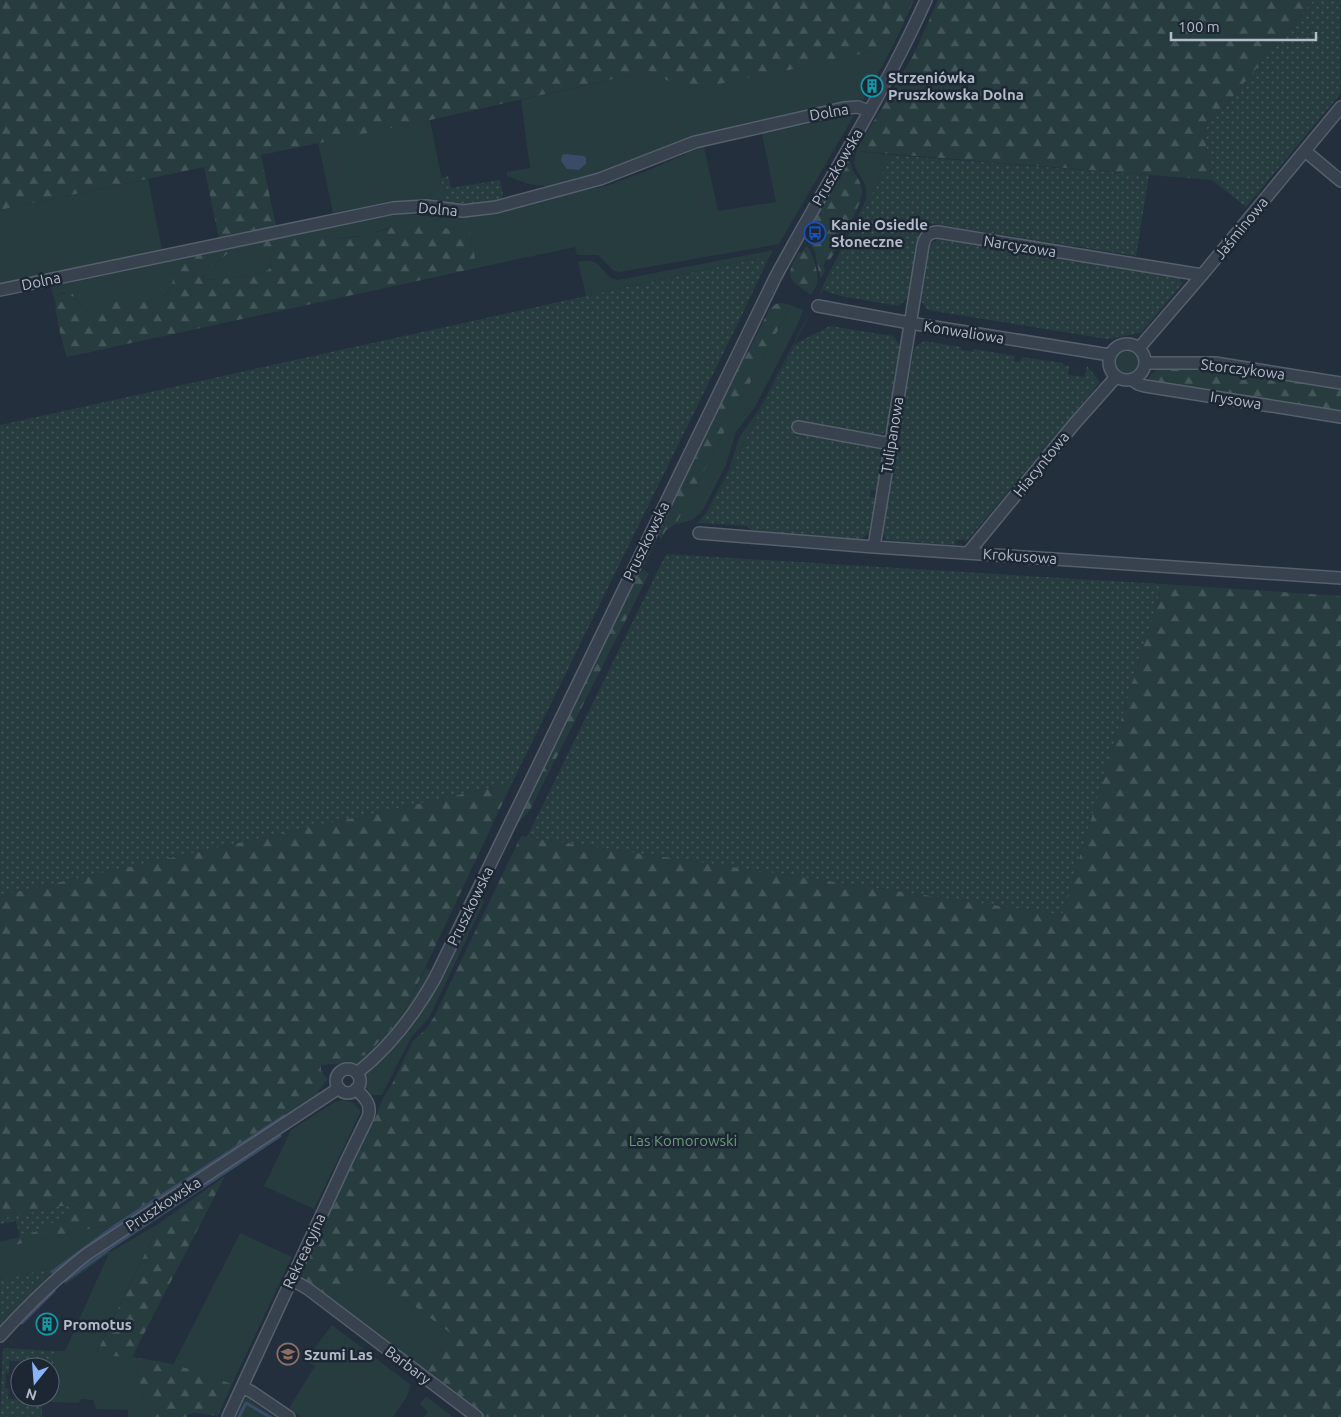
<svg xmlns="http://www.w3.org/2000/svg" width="1341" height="1417" font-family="Ubuntu,sans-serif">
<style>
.grass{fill:#263c3f}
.forest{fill:url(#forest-firs)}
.park{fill:url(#park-dots)}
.water{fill:#394c67}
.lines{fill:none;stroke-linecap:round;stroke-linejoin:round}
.stream{stroke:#394c67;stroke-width:3}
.minor-casing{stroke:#565f6c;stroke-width:14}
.minor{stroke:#38414e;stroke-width:11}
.labels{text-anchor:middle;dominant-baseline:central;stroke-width:5;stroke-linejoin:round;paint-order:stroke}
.poi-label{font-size:15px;font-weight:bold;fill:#b4bcc9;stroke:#1d2633;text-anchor:start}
.street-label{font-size:15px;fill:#b4bcc9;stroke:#1d2633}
.park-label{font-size:15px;fill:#6b9a76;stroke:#1d2633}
</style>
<defs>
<pattern id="forest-firs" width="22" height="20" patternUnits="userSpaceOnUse" patternTransform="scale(1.25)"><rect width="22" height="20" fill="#263c3f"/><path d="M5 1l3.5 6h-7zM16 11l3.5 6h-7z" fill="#435659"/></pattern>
<pattern id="park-dots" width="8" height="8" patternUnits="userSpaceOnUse" patternTransform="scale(1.25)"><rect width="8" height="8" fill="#263c3f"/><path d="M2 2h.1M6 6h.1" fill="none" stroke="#435659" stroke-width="1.8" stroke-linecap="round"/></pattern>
</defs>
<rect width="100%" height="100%" fill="#242f3e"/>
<path class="grass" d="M893,46L862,102L644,160L555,187L528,184L507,176V172L530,168L521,100L649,71L667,80L684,91L824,63Z
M853,115L852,119L779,244L620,272L614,271L598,255H577L575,247L477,268L469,228L451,230L391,227L367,235L333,239L323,236H281L395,213L455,218L467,216L606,186L642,173L704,146L718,211L776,202L762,134Z
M430,120L447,206L421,202L393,201L333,213L318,142Z
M856,151L892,155L819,298L824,283L865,202C870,183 859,179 854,163Z
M148,179L162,250L0,284V210Z
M250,243L268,255L272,262C271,264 271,267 269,269C260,277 223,278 211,280L204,279L202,272L226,255L225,249Z
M773,250L767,262L762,257L586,296L578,262C603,255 602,278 618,280Z
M163,261L173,279C167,313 132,294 110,301C102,303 96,309 88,311L83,309L76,298L64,292L58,295L55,303L51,286Z
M791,305L803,310L797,326L755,407L736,432L726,465L704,508C697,519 689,522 676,524Z
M811,312L703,523H697L706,513L729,469L740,436L759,410L803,325Z
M1115 362a12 12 0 1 1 24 0a12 12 0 1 1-24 0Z
M479,898L485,900L430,1016L423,1025L412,1036L382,1095H371C366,1088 362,1083 366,1074L400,1040L431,997L439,982Z
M426,968L432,971L415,999L401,1019L384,1039L385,1041L361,1063L353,1065L332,1064L321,1065V1062L366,1055L401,1019Z
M343,1100L352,1102L360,1110V1113L314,1209L264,1186L291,1130L335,1102Z
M179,1182L182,1186L0,1330V1325L19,1300L48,1269L0,1280V1248L113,1224Z
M160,1223L96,1353L132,1358L138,1375L142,1393L152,1417H128V1410L96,1409L93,1400L82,1399L78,1403L51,1402L54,1351H65L109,1253L65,1285L64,1279L106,1247L110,1252Z
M240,1233L292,1257L232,1384L197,1371L173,1365Z
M358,1263L453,1335L425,1372L331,1300Z
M332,1325L411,1385L406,1398L393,1417H301L289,1408L315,1366L305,1361Z
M426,1396L453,1417H424L428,1412L420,1404Z
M244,1398H251V1401L274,1417H236Z"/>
<path class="forest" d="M0,0H914L893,46L824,63L684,91L667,80L649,71L430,120L261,155L276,226L219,238L204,167L0,210Z
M938,0H1314L1204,131L1212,180L856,151L914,54Z
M849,158C850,171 861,178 862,190C863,205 838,245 830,260L825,261L823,266L825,270L822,277H820L815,253L809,240L812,235L814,236L817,231L813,227L820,206Z
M412,222L435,224L451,230L469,227L477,268L67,357C64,346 51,306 57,297C61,292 66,293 72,293L83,309L88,311C98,308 107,300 117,298C139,294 167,312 173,279L163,261L225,249L228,253L226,255L202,272L203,279L211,280C223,278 260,277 269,269C271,267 271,264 272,262L268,255L250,243L281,236H323L333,239L356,237L385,230L399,224Z
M806,246C812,249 820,276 817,284C816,287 813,291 811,295C788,278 784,279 799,252L801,253Z
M780,303L791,305L676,524L666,530L661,539L656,533L737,365L749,350L770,308L776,304Z
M1170,367H1211L1341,387V414L1151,382L1149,378C1152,370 1162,369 1170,367Z
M644,570L649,574L530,810L519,822L518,809L637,571L639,573Z
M1162,584L1341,596V1417H485L425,1372L453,1335L358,1264L331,1300L304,1280L301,1274L355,1158L375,1118L383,1098L392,1084L413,1041L427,1028L434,1017L521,836L1062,915Z
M512,783L401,1019L366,1055L321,1062V1071H323V1074L328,1079L318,1091L320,1094L282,1120L113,1224L0,1248V1242C21,1237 42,1231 60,1218C67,1213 72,1208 80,1203L0,1219V895Z
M225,1176L132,1357L167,1363L197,1371L232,1384L218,1416L194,1413L187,1415V1417H152L142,1393L138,1375L132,1358L96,1354L160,1223Z"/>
<path class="park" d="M1314,0H1341V93L1246,207L1212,180L1204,131Z
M892,155L1149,175L1136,256L921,222L908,298L898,306L841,296L823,290Z
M448,176L451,188L500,180L503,195L500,201L468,207L447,206L441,178Z
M940,238L1179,276L1182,284L1141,333L1107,339L928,310L921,301L930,245Z
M763,257L767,262L739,321L512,783L0,895V425Z
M830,326L893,336L901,347L886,431L877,437L794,423L792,432L799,434L801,432L877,445L884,454L877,491L871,490L870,497L877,498L871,532L860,540L755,534L747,526L703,523L795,344Z
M924,341L961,347V350L973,352V349L1015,356L1014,361L1020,362L1021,357L1063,363V365L1069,366L1068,375L1085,377L1087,366L1100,382L966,542L964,540H956L955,545L887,540L882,533L914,348Z
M666,554L1162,584L1062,915L527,837Z
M81,1202C73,1207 67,1214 59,1219C47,1227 33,1233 20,1238L16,1221L0,1224V1219Z
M48,1269L50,1271L20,1300L0,1325V1280Z
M3,1348L54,1351L52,1396L50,1392V1367H34V1362L9,1361V1373H6L5,1388L9,1389L8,1399L42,1401V1417H0Z"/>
<path class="water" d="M565,154L584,156L586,158V164L579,170L567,169L561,161L562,155Z"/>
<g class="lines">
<path class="stream" d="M52,1272L116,1225L284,1116
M65,1281L112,1247L280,1136
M22,1323L54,1291
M239,1417L246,1403L270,1417"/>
<g class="minor-casing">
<path id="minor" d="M1305,151L1341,181
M0,290L393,208L426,206L463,211L496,207L600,179L695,142L844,108L858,107L869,111
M818,306L910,323L1110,355
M1109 362a18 18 0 1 1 36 0a18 18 0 1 1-36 0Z
M1139,348L1202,275L1341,107
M1145,363H1215L1341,383
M1132,380L1138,384L1145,386L1341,417
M798,427L891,444
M699,533L874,547L1341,578
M874,547L923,245C925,236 929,232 938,232L1202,275
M968,553L1075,423L1116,377
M336 1081a12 12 0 1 1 24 0a12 12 0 1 1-24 0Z
M357,1073C390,1047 415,1014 435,978L775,278C825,185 883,96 926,0
M291,1279L308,1289L477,1417
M0,1336C27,1306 55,1279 87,1254L339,1088
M242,1387L252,1392L289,1417
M228,1417L346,1162L368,1117C372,1104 365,1098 356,1089"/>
</g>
<use href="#minor" class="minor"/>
</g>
<defs>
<g id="building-ring" transform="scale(1.125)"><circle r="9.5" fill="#1d2633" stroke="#0f9aa8" stroke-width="1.5"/><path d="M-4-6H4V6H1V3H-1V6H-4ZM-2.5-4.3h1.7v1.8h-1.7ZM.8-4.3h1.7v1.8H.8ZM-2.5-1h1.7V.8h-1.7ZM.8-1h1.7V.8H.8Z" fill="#0f9aa8"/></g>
<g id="bus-ring" transform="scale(1.125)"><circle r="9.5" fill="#1d2633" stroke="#1a4fb4" stroke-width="1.5"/><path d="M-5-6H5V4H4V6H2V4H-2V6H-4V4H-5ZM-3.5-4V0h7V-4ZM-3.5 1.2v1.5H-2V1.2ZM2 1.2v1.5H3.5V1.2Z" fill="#1a4fb4"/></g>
<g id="school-ring" transform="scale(1.125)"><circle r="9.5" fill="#1d2633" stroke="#8d6e63" stroke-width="1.5"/><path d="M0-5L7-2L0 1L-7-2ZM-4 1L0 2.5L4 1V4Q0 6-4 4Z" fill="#8d6e63"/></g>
</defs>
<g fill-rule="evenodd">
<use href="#building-ring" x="872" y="86"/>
<use href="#bus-ring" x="815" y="233"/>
<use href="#building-ring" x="47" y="1324"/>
<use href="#school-ring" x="288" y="1354"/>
</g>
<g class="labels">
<g class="poi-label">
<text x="888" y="77">Strzeniówka<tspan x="888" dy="17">Pruszkowska Dolna</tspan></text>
<text x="831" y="224">Kanie Osiedle<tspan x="831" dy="17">Słoneczne</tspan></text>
<text x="63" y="1324">Promotus</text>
<text x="304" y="1354">Szumi Las</text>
</g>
<g class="street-label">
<text transform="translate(829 112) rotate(-10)">Dolna</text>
<text transform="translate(837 167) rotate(-60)">Pruszkowska</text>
<text transform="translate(438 209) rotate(5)">Dolna</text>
<text transform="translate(1241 228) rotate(-51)">Jaśminowa</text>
<text transform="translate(1020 246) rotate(9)">Narcyzowa</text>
<text transform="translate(41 281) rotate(-12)">Dolna</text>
<text transform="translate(964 332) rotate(9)">Konwaliowa</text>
<text transform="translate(1243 369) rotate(7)">Storczykowa</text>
<text transform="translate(1236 400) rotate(9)">Irysowa</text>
<text transform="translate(892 435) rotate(-81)">Tulipanowa</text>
<text transform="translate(1041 464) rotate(-51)">Hiacyntowa</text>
<text transform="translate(646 541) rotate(-64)">Pruszkowska</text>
<text transform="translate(1020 556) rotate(4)">Krokusowa</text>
<text transform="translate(470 906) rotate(-64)">Pruszkowska</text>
<text transform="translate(163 1204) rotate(-33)">Pruszkowska</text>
<text transform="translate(304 1251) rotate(-65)">Rekreacyjna</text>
<text transform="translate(408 1365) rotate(37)">Barbary</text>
</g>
<g class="park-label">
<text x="683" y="1140">Las Komorowski</text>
</g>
</g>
<g transform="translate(35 1382) rotate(197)"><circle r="24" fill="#1d2633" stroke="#59626f"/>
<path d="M0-4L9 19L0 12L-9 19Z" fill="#8ab4f8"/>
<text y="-8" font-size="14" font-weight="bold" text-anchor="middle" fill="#b4bcc9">N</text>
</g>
<path d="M1171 32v8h145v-8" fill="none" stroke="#b4bcc9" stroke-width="2.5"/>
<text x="1178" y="32" font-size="15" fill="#b4bcc9" stroke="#1d2633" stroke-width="4" paint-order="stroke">100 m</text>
</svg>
